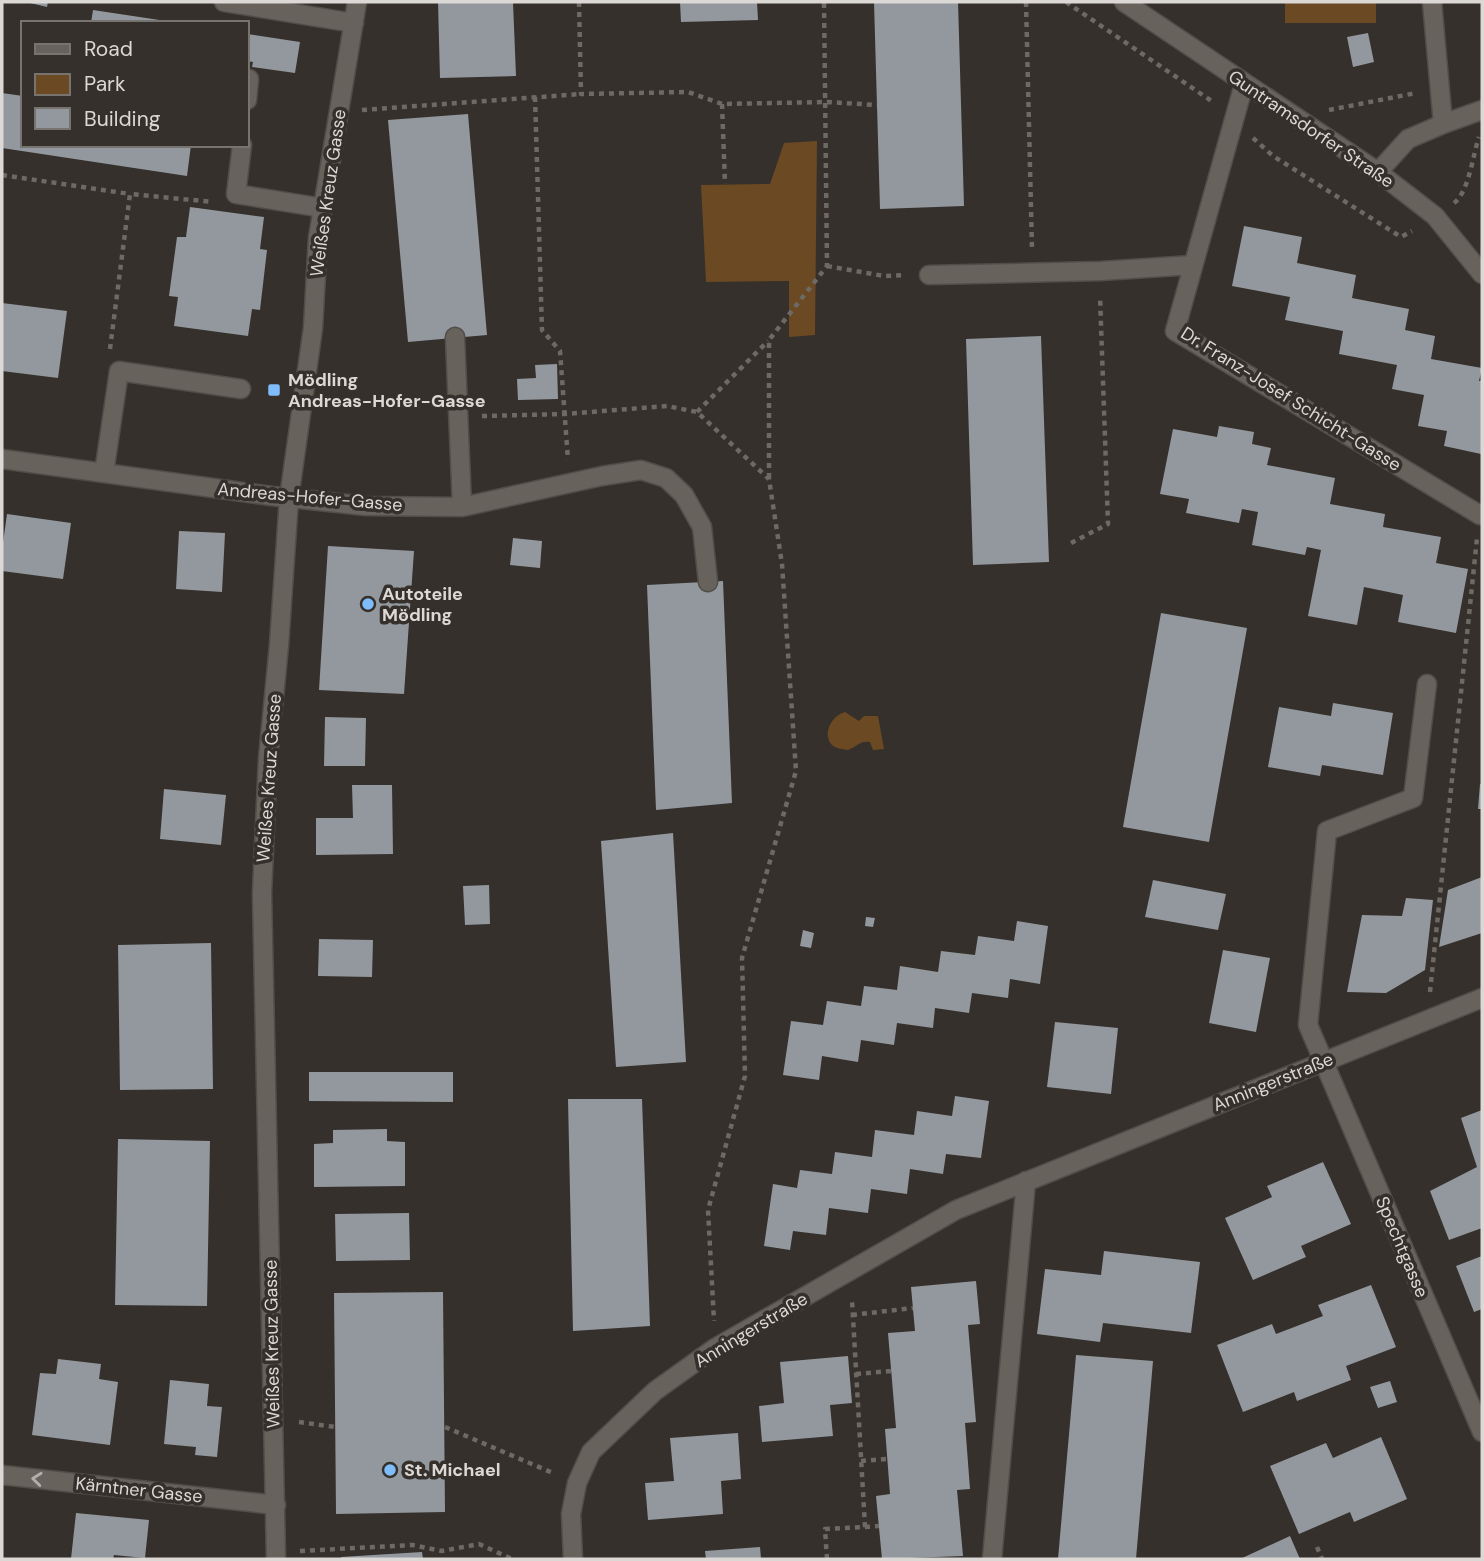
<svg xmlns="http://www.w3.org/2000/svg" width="1484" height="1561" font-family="'DM Sans',sans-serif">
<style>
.green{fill:#6a4923}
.building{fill:#93989e}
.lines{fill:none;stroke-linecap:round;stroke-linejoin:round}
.minor-casing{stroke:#514e49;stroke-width:21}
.path{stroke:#6d6964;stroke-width:4.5;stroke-dasharray:5 5;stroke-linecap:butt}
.minor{stroke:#67625c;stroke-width:18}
.oneway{stroke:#b2afab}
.poi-dot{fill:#7fbdfa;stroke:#35302b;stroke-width:2.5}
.labels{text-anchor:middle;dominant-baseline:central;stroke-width:7;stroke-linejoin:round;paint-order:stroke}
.street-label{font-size:18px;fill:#dbd8d5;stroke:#35302b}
.poi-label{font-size:18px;font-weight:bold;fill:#dbd8d5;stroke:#35302b;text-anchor:start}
</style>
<rect width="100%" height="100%" fill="#35302b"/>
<path class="green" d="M1285,2H1376V23H1285Z
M817,141L815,335L789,337V281L706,282L701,185L770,184L784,143Z
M845,712L859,721L864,716H878L884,749L873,750L870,742C859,740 856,748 847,750C842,749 834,748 831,744C822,732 833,715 845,712Z"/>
<path class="building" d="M26,2H48L47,7Z
M438,2H513L516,76L440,78Z
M680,2H757L758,20L681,22Z
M874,2H958L964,206L880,209Z
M93,10L166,21L165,23H91Z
M1368,33L1374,62L1353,67L1347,37Z
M247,34L300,42L295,73L252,67L253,62L247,61Z
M2,93L23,96V145H191L187,176L2,148Z
M468,114L487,335L408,342L388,120Z
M190,207L264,217L260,249L267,250L260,310L252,309L248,336L174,326L178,297L169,296L177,237H186Z
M1244,226L1302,237L1297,263L1356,275L1352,298L1409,309L1405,330L1435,336L1431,359L1482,368L1479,381H1482L1481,454L1444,446L1447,431L1418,426L1424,395L1392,389L1397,365L1339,354L1343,331L1285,320L1290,297L1232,286Z
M2,303L67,311L58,378L2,371Z
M1041,336L1049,562L973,565L966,339Z
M557,364L558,399L518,400L517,379L536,378L535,365Z
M1219,426L1254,432L1252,444L1271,448L1267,465L1335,478L1330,504L1385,514L1383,527L1441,537L1436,563L1468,569L1456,633L1398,622L1403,595L1364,587L1357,625L1308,616L1321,550L1307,547L1305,555L1252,545L1258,512L1242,509L1239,523L1186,513L1189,499L1160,494L1173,429L1217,437Z
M7,514L71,523L63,579L2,571V550Z
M179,531L225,533L222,592L176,589Z
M513,538L542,541L540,568L510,565Z
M328,546L414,551L404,694L319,690Z
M723,581L732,803L656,810L647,585Z
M1161,613L1247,628L1209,842L1123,827Z
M1333,703L1393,713L1383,775L1322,765L1320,776L1268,767L1279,707L1331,716Z
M325,717L366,718L365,766H324Z
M1480,784H1482V809H1478Z
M352,785H392L393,854L316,855V818H353Z
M164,789L226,795L221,845L160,839Z
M673,833L686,1062L616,1067L601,841Z
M1482,877V933L1439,947L1448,890Z
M1153,880L1226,894L1218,930L1145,917Z
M489,885L490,924L465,925L463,886Z
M1406,898L1433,900L1425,970L1386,993L1347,992L1362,915L1402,916Z
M866,917L875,918L873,927L865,926Z
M1017,921L1048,926L1040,984L1010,979L1008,998L972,993L969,1013L935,1008L933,1028L897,1023L894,1045L861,1040L858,1062L822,1056L819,1080L783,1075L791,1021L823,1025L827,1001L861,1006L864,986L897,990L900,966L938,972L941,951L975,955L978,936L1014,941Z
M803,930L814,933L811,948L800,946Z
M319,939L373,940L372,977L318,976Z
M211,943L213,1089L120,1090L118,945Z
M1223,950L1270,958L1256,1032L1209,1023Z
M1055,1022L1118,1028L1111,1094L1047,1087Z
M309,1072H453V1102L309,1101Z
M955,1096L989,1101L981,1158L946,1154L943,1174L910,1169L907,1194L871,1189L868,1213L829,1208L826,1235L793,1231L790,1250L764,1246L773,1184L797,1188L800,1170L832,1174L835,1152L872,1157L875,1130L914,1135L917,1111L952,1116Z
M568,1099H642L650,1326L573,1331Z
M1482,1110V1228L1449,1240L1430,1191L1477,1167L1461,1118Z
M387,1129V1141L405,1142V1186L314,1187V1144L333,1143V1130Z
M118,1139L210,1141L207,1306L115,1305Z
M1323,1162L1351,1224L1301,1246L1306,1257L1253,1280L1225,1218L1272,1197L1267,1186Z
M409,1213L410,1260L336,1261L335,1214Z
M1104,1251L1200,1262L1191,1333L1103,1323L1100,1342L1037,1334L1045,1269L1101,1275Z
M1482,1256V1309L1474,1312L1456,1266Z
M976,1281L980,1324L968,1325L976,1422L965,1423L970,1489L957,1490L963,1556L882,1559L876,1496L890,1494L885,1429L896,1428L888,1333L915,1331L911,1287Z
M1371,1285L1396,1347L1346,1366L1351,1380L1297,1401L1294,1392L1243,1412L1217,1345L1272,1324L1276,1334L1323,1316L1318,1305Z
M443,1292L445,1512L336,1514L334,1293Z
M1076,1355L1153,1361L1136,1559H1058Z
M848,1356L852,1403L830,1405L833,1436L762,1442L759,1406L784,1403L780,1362Z
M58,1359L101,1364L99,1379L118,1382L110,1445L32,1435L40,1373L56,1374Z
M170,1380L209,1384L207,1406L222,1407L217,1457L195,1455L196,1447L164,1444Z
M1390,1381L1397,1402L1378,1408L1370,1387Z
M738,1433L741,1479L721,1481L723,1514L648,1520L645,1483L674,1481L670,1438Z
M1381,1437L1407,1499L1354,1522L1350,1512L1299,1534L1270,1466L1326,1443L1333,1458Z
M76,1513L149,1520L145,1558L114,1555L113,1559H71Z
M1290,1536L1300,1559H1240Z
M760,1547L761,1559H706L705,1551Z
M422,1552L423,1559H341V1557Z"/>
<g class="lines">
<g class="minor-casing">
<path id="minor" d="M224,2L354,23
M1124,2L1378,172L1435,216L1482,274
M1432,2L1443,124
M1244,84L1175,331L1480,515
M247,100L249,79
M242,145L236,194L323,208
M1378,172L1408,139L1443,124L1482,110
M929,275L1101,271L1193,265
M455,337L462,507
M2,459L272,496L366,506L462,507L602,476L641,470L666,478L684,495L702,527L708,582
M104,473L119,371L241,389
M1427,684L1413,798L1327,831L1308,1025L1482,1432
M2,1475L276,1505
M276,1559L262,893L268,759L279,645L289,498L313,328L318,238L357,2
M573,1559L571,1514L577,1483L591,1452L655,1391L715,1348L956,1210L1482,998
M992,1559L1026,1181"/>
</g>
<path class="path" d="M579,2L581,94L688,92L722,104L827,102L877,105
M1026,2L1032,249
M1066,2L1213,102
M535,97L542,330L560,351L568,460
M722,104L725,184
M362,110L581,94
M1329,110L1416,93
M1253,138L1273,156L1401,237L1412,231
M2,175L130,194
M1454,203C1469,192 1473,154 1479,137
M827,266L884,276L906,275
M110,349L130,194L213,202
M697,412L768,341
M482,416L565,414L667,406L697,412L769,479L782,564L796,771L742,958L745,1076L708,1210L714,1321
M769,478V340L827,266L824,2
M1071,543L1108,524L1100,296
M1430,992L1477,538
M852,1315L913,1308
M856,1374L891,1371
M299,1422L335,1427
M445,1427L553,1473
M861,1461L887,1459
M865,1527L879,1526
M1317,1547L1322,1559
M300,1551L412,1545L442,1551L479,1544L512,1559
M827,1559L825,1529L865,1527L852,1300"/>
<use href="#minor" class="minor"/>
</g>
<defs><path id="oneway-chevron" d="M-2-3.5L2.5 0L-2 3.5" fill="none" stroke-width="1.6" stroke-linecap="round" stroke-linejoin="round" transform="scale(1.75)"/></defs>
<use class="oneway" href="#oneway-chevron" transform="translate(37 1479) rotate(-174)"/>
<g class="poi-dot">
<rect x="267" y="383" width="14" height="14" rx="3.5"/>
<circle cx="368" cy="604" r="7"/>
<circle cx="390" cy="1470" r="7"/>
</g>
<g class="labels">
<g class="street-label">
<text transform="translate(1311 129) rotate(34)">Guntramsdorfer Straße</text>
<text transform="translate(328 193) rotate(-82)">Weißes Kreuz Gasse</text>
<text transform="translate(1291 399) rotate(32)">Dr. Franz-Josef Schicht-Gasse</text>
<text transform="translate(310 497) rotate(5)">Andreas-Hofer-Gasse</text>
<text transform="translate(269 778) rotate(-86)">Weißes Kreuz Gasse</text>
<text transform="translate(1273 1082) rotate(-22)">Anningerstraße</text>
<text transform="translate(1402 1247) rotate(67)">Spechtgasse</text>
<text transform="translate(751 1330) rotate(-31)">Anningerstraße</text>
<text transform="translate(272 1344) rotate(-91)">Weißes Kreuz Gasse</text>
<text transform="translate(139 1490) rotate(6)">Kärntner Gasse</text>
</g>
<g class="poi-label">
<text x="288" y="380">Mödling<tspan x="288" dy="21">Andreas-Hofer-Gasse</tspan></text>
<text x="382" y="594">Autoteile<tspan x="382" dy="21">Mödling</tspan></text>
<text x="404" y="1470">St. Michael</text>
</g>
</g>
<rect width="1484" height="1561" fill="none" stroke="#dbd8d5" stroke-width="7"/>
<rect x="21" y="21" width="228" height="126" fill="#35302b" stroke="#77736f" stroke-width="2"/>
<rect x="35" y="44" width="35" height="10" fill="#67625c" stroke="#77736f" stroke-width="2"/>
<text x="84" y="56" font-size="21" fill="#dbd8d5">Road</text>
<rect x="35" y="74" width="35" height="21" fill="#6a4923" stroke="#77736f" stroke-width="2"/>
<text x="84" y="91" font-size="21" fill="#dbd8d5">Park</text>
<rect x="35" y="108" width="35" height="21" fill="#93989e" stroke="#77736f" stroke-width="2"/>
<text x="84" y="126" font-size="21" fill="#dbd8d5">Building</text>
</svg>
